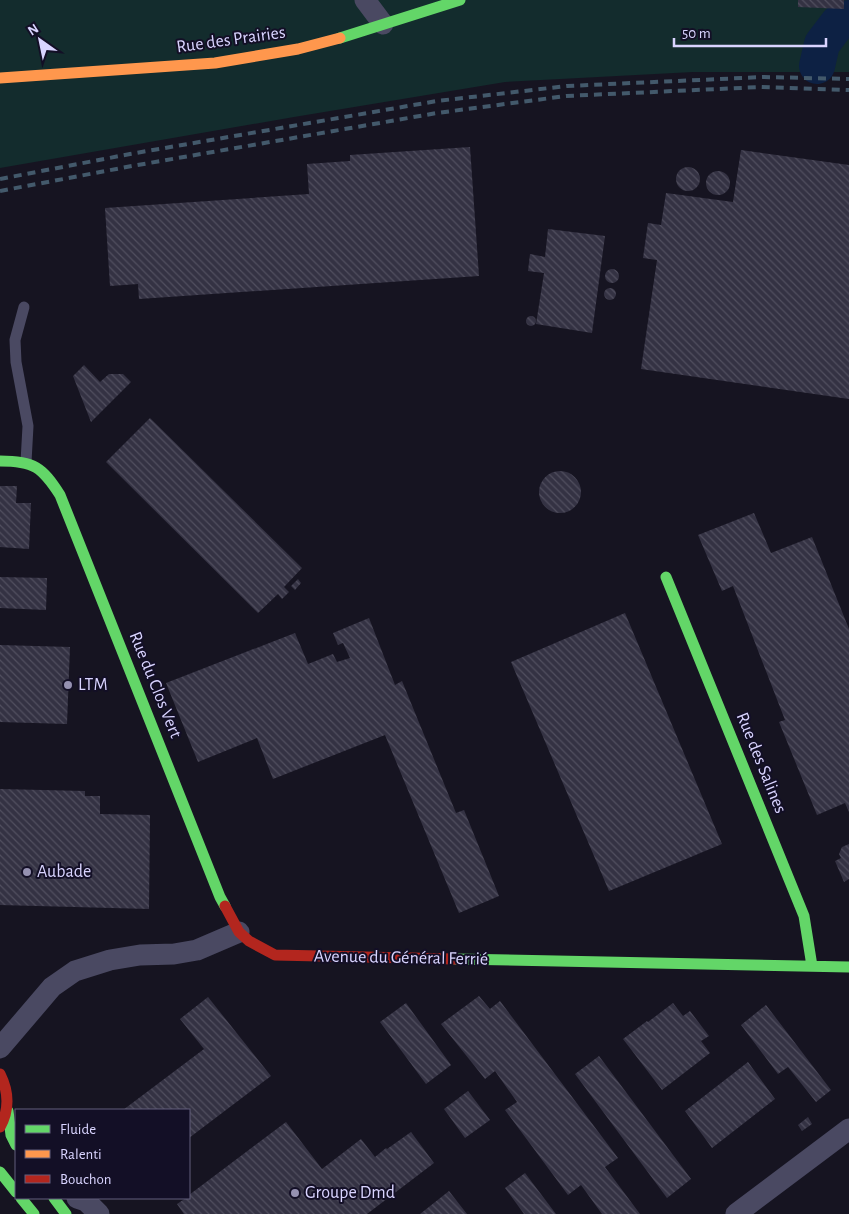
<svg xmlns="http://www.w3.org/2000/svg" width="849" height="1214" font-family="'Alegreya Sans',sans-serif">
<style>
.grass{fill:#132c2d}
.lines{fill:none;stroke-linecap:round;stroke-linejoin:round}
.river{stroke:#0d2144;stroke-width:36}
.building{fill:url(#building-back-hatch)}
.lane{stroke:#4a4962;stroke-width:11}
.street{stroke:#4a4962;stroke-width:21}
.fast{stroke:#63d668;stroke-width:11}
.slow{stroke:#ff974d;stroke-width:11}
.jam{stroke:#b3261e;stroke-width:11}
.rail{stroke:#43596b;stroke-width:4;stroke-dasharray:8 6;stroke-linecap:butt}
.poi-dot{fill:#9591b1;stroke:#130f26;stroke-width:2}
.labels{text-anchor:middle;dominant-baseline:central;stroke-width:4;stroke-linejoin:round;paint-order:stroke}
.street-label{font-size:18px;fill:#d9d4ff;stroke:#130f26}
.poi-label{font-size:18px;fill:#d9d4ff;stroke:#130f26;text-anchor:start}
</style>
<defs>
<pattern id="building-back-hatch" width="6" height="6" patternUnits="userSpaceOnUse" patternTransform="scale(1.25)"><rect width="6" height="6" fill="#343243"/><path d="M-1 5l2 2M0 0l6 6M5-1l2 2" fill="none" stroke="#514f5f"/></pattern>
</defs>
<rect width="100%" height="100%" fill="#161421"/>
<path class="grass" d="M0,0H849V72H693L505,82L294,117L0,168Z"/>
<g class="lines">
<path class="river" d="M817,66L822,44L838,23L849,18"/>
</g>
<path class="building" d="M798,0H844V9L798,7Z
M470,147L479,276L139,299L138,284L110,286L105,208L309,194L307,164L350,161V155Z
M741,150L849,165V399L641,369L657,260L643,258L648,223L661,225L666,193L733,202Z
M676 179a12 12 0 1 1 24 0a12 12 0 1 1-24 0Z
M706 183a12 12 0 1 1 24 0a12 12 0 1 1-24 0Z
M548,229L605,236L592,333L536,324L544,273L528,271L530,254L545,257Z
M605 276a7 7 0 1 1 14 0a7 7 0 1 1-14 0Z
M604 294a6 6 0 1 1 12 0a6 6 0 1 1-12 0Z
M526 321a5 5 0 1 1 10 0a5 5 0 1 1-10 0Z
M84,365L100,382L109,374H123L131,382L91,422L73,376Z
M150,418L302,568L284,587L289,592L282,599L278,594L258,613L106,462Z
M539 492a21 21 0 1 1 42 0a21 21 0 1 1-42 0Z
M0,486H17L16,503H31L29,549L0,547Z
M754,513L771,553L812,537L849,629V812L845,803L817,815L779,722L785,720L733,586L722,591L698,535Z
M0,577L47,578L46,610L0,608Z
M298,579L301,583L295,590L291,586Z
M625,613L722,844L609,891L511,662Z
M369,618L395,685L402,681L456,813L464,810L499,896L459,913L385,735L273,779L257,738L198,762L166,683L295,633L308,664L333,654L337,662L350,658L343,643L338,645L333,633Z
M0,645L70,647L67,724L0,722Z
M0,789L85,791V796H100V814L150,815L149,909L0,905Z
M849,844V879L844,882L835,861L841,858L839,854L842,847Z
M479,996L490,1009L500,1001L618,1158L605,1167L640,1214H602L581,1185L568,1195L505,1110L517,1102L495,1071L485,1079L441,1024Z
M208,997L271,1076L189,1138V1110H123L204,1049L180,1019Z
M406,1003L451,1065L426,1084L380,1022Z
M673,1003L683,1016L690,1011L709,1036L701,1041L710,1053L662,1090L623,1039L647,1021L648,1022Z
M766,1005L831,1090L816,1102L788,1067L778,1074L741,1025Z
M599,1056L691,1179L667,1198L575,1074Z
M748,1062L775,1099L712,1148L685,1111Z
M468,1091L490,1120L465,1138L444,1109Z
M808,1117L812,1124L802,1131L798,1125Z
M286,1122L322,1169L361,1139L375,1157L386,1148L387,1149L411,1132L434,1163L367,1214H184L177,1204L186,1198H189V1195Z
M525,1173L556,1214H524L505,1188Z
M449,1191L467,1214H420Z"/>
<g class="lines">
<path class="lane" d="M24,307L15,340L16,362L28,426L26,462"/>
<path class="street" d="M365,0L383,24
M0,1048L52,987L75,971L110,960L140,955L174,954L197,950L239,932
M77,1198L86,1201L99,1214
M736,1214L849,1129"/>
<path class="fast" d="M340,38L460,0
M0,461C34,461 42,467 60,495L220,897L225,906
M666,577L804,916L812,966
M455,959L849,967
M8,1111L11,1135L16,1145
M0,1172L16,1192
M21,1198L34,1214
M54,1198L66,1214"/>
<path class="slow" d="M0,78L215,63L298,49L340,38"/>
<path class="jam" d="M225,906L239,932L249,941L275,955L455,959
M0,1074C9,1092 10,1109 0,1127"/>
<path class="rail" d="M0,179L130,154L437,101L567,86L764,77L849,79
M0,191L132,166L437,113L566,96L761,87L849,90"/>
</g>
<g class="poi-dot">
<circle cx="68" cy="685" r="5"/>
<circle cx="27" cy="872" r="5"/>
<circle cx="295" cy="1193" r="5"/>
</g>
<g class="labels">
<g class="street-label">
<text transform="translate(231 40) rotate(-8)">Rue des Prairies</text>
<text transform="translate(155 685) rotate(68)">Rue du Clos Vert</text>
<text transform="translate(761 763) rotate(68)">Rue des Salines</text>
<text transform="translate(401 958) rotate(1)">Avenue du Général Ferrié</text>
</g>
<g class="poi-label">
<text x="78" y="685">LTM</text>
<text x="37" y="872">Aubade</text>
<text x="305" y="1193">Groupe Dmd</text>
</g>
</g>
<rect x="15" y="1109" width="175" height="90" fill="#130f26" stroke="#625e7d"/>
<rect x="25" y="1125" width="25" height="8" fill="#63d668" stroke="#625e7d"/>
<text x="60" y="1134" font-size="15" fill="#d9d4ff">Fluide</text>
<rect x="25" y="1150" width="25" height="8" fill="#ff974d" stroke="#625e7d"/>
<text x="60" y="1159" font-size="15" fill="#d9d4ff">Ralenti</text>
<rect x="25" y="1175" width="25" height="8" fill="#b3261e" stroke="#625e7d"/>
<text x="60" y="1184" font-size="15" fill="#d9d4ff">Bouchon</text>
<g transform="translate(40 40) rotate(327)" stroke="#130f26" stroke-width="4" paint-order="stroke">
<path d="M0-4L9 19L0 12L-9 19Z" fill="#d9d4ff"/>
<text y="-8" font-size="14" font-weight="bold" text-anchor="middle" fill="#d9d4ff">N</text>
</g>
<path d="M674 38v8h152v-8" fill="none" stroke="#d9d4ff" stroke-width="2.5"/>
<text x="682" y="38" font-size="15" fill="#d9d4ff" stroke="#130f26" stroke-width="4" paint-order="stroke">50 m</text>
</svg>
